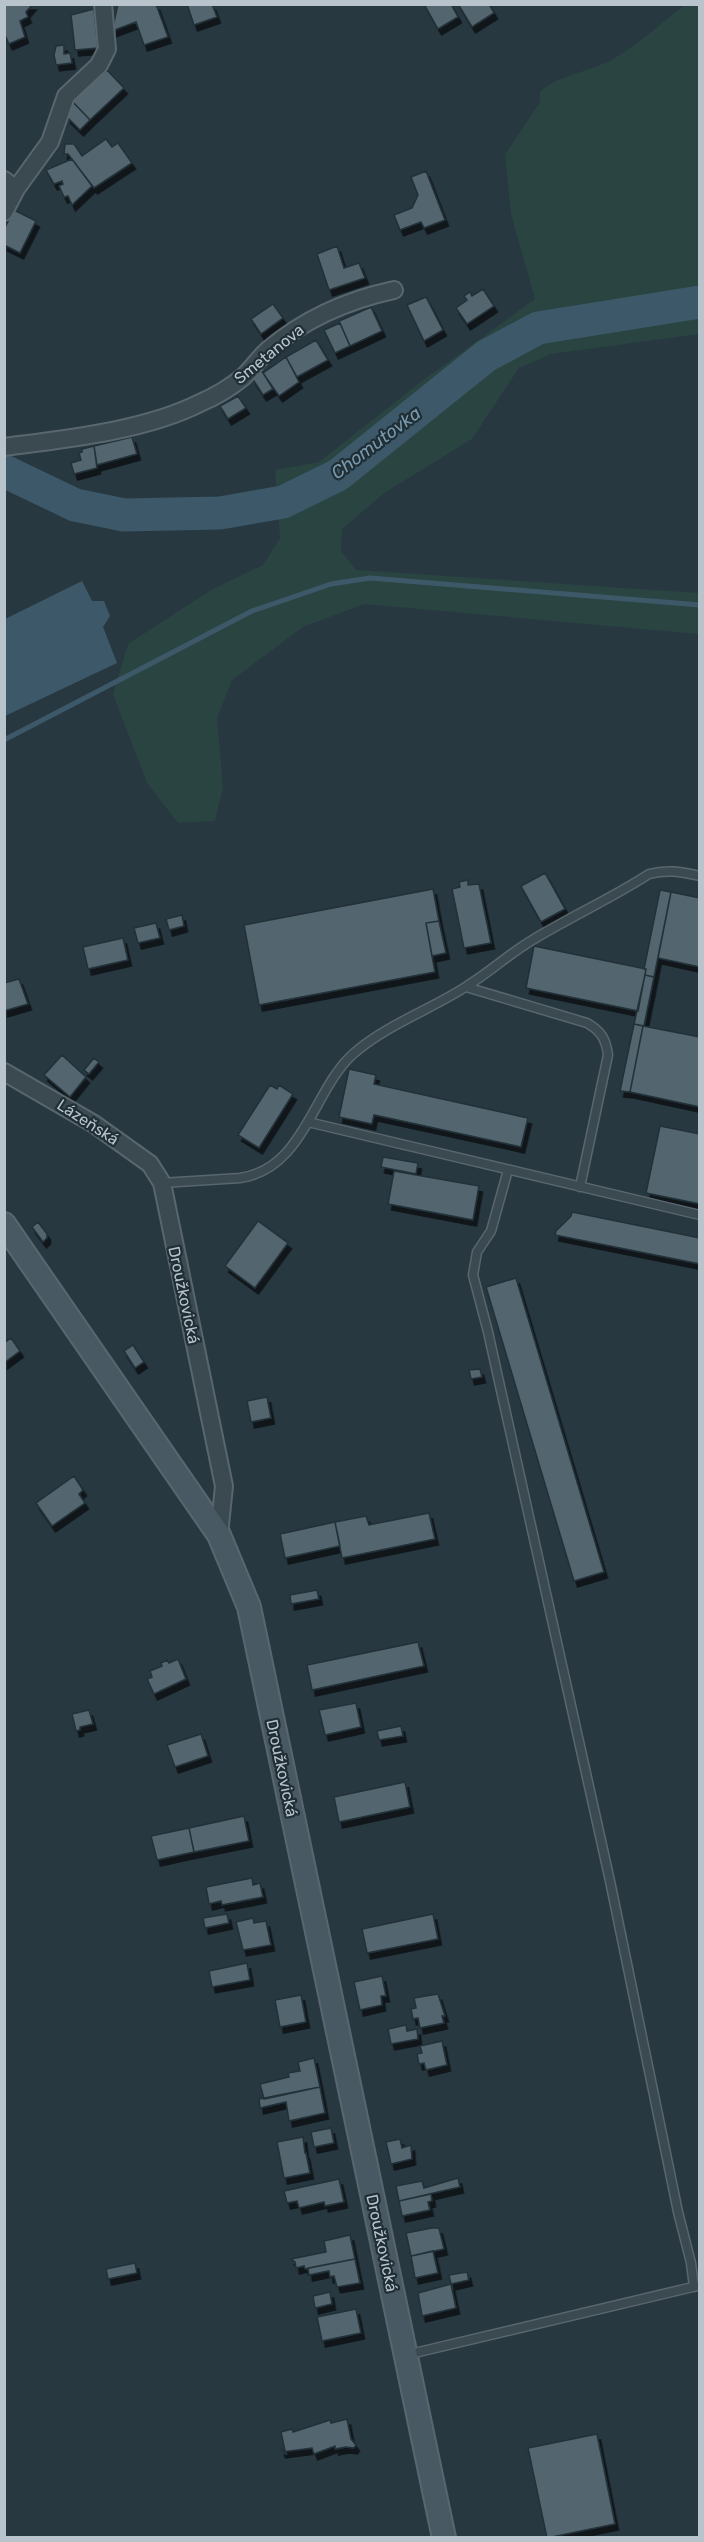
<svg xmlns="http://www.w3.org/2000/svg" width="704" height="2542" font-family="Rubik,sans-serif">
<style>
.green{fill:#2a4441}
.water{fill:#3d5969}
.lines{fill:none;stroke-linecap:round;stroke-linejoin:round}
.stream{stroke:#3d5969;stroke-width:5}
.river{stroke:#3d5969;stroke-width:33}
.building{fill:#52656e;stroke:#223038;stroke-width:1.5;filter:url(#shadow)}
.lane-casing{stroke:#59666e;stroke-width:11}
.street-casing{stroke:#59666e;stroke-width:20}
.secondary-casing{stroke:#59666e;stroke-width:26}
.lane{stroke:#3b4951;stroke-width:8}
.street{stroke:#3b4951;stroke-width:16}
.secondary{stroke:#495964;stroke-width:22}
.labels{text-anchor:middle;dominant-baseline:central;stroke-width:4.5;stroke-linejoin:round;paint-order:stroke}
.street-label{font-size:16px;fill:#b8c3cb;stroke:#202e36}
.water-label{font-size:18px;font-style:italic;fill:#799aad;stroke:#202e36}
</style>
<defs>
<filter id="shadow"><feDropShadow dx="3.5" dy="6" stdDeviation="0" flood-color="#0009"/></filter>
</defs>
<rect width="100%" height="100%" fill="#273841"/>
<path class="green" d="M685,5H700L699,334L551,354L519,368L472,439L384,493L342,529L341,551L356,570L699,593V634L364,604L303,627L232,680L217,718L223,787L215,821L178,823L147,783L113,694L128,644L211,590L263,565L280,538L275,470L319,462L422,381L535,299L511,214L505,155L540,102V92C554,77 591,71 611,60C636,47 662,22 685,5Z"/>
<path class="water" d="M82,581L92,601H104L110,616L103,627L117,663L5,716V619Z"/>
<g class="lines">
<path class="stream" d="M4,740L252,611L331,584L370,578L700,605"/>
<path class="river" d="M4,471L75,505L124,515L220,513L283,502L338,475L486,356L538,328L700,302"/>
</g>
<path class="building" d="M4,4H33L26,12L28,17L20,21L25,37L9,44L4,33Z
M118,4H156L168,37L144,45L136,22L112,31Z
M187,4H212L217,17L194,25Z
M424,4H451L458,17L438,29Z
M458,4H489L494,13L472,27Z
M94,9L98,48L75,50L71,15Z
M64,45V54L70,53L72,63L56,65L54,55L56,46Z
M107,70L124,88L90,120L72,101Z
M72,101L90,120L80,130L67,117Z
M106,139L112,147L118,143L132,163L94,188L68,154H64L65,144H74L82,156Z
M72,159L92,186L72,205L68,196L64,197L59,186L63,184L62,181L54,184L46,170Z
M426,171L445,220L424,228L421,222L400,230L394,215L412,208L418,195L411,177Z
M14,210L36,221L20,253L4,245V229Z
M337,246L344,268L359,263L365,278L329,290L317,254Z
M483,289L494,306L467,324L456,308L467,300L464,296L470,292L472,296Z
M426,297L443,330L424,341L407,305Z
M273,304L283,318L261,334L251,319Z
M371,307L382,331L350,346L339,321Z
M340,323L350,346L335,353L324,330Z
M316,340L328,360L297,377L286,357Z
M286,357L299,382L279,396L263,373Z
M262,371L273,389L263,395L252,378Z
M238,396L246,408L228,419L220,406Z
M132,437L137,454L97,465L94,446Z
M94,446L97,468L74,474L71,463L81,460L79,453L82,452V449Z
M545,873L565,909L541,922L521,886Z
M468,880V885L479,884L491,943L464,948L452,889L460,887L459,882Z
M433,889L439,921L426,923L435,972L259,1005L244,925Z
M660,890L671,892L654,977L645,975L646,969H644Z
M671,892L700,898V967L658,958Z
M182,915L184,926L169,930L166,919Z
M439,921L446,953L432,956L426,923Z
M156,923L160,938L138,943L134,928Z
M123,938L128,960L88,969L83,947Z
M534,946L646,969L638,1011L526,988Z
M645,975L654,977L644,1026L634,1024Z
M19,979L28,1004L4,1011V983Z
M634,1024L643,1026L630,1092L620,1091Z
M643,1026L700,1037V1107L630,1092Z
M62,1055L86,1077L70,1097L44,1075Z
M94,1058L99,1062L89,1074L84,1070Z
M349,1069L376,1075L374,1084L528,1118L521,1147L374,1115L372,1124L339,1117Z
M270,1085L277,1089L279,1085L293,1094L259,1148L238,1135Z
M660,1126L700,1134V1204L646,1193Z
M383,1157L418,1163L416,1174L381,1167Z
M394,1171L479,1186L473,1220L388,1204Z
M572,1212L700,1238V1264L555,1235L556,1231L571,1216Z
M258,1221L288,1243L255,1288L225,1266Z
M38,1222L47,1234V1238L43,1242L32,1227Z
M516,1278L604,1572L574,1581L486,1287Z
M11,1338L20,1351L4,1363V1343Z
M133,1345L144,1362L135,1368L124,1351Z
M480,1369L482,1377L471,1379L469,1370Z
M267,1397L271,1418L251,1422L247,1401Z
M74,1476L83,1490L79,1494L85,1503L52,1526L36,1503Z
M429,1513L435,1539L342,1558L335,1522L366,1516L369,1525Z
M335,1522L340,1546L285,1558L280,1534Z
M317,1590L319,1599L291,1604L290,1595Z
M418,1642L424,1666L312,1690L307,1665Z
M178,1659L186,1679L154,1694L147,1679L152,1677L150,1671L162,1666L161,1663L167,1660L169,1663Z
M356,1703L361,1727L325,1735L319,1710Z
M89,1710L93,1724L80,1727V1730L76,1731L72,1714Z
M401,1726L403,1736L379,1740L377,1731Z
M201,1734L208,1756L175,1767L167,1745Z
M405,1782L410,1807L339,1822L334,1797Z
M244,1816L249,1841L194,1852L189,1828Z
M189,1828L194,1852L157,1860L151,1836Z
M252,1878L253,1885L260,1883L263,1897L222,1905L221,1901L209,1904L206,1887Z
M227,1914L229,1923L205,1928L203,1918Z
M433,1914L438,1939L367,1953L362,1929Z
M253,1918L254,1923L266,1921L271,1945L243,1950L236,1922Z
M247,1963L250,1980L212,1987L209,1971Z
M382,1976L386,1996H381L382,2005L360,2010L354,1982Z
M438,1994L445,2016H442L444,2023L420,2028L418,2018L413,2019L411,2009L416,2008L414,1998Z
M301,1995L306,2022L280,2027L275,2000Z
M406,2025L407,2031L417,2029L418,2039L391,2044L388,2029Z
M442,2041L447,2065L426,2070L424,2063L419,2064L417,2054L422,2053L420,2046Z
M314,2058L320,2087L264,2099L260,2084L289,2077L288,2073L300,2071L298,2062Z
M320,2087L325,2113L289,2121L286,2102L260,2108L259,2099Z
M331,2128L334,2143L314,2147L311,2132Z
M303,2137L305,2153H306L310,2173L284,2178L277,2142Z
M400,2139L402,2148L411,2145L412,2159L391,2164L386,2142Z
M458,2178L460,2187L399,2201L396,2186L422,2181L424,2188Z
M339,2179L344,2202L325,2206L324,2202L299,2208L297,2201L287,2203L284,2191Z
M431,2194L432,2201L428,2202L430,2210L402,2216L399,2201Z
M432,2228H439L444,2249L411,2256L406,2233Z
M350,2235L355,2259L305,2269L304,2266L296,2268L295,2262L291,2259L326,2252L324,2241Z
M433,2251L438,2273L415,2278L411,2256Z
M355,2259L360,2283L337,2287L334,2276L330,2277L329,2271L309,2275L308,2268Z
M135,2263L137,2273L108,2279L106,2269Z
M467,2272L469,2280L451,2284L449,2275Z
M451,2284L456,2308L422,2316L418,2293Z
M330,2292L332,2304L315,2308L313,2296Z
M356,2309L361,2333L322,2341L317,2317Z
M347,2419L351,2439L356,2445L354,2448L346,2447L335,2449V2446L314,2454L312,2448L282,2452L281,2449L285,2451L281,2432L292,2429L293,2432L330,2420L331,2423Z
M597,2434L615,2524L547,2538L528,2448Z"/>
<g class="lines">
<g class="lane-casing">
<path id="lane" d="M466,987L587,1023C601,1031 606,1039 608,1055L580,1187
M308,1122L700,1215
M508,1170L491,1231L477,1252L473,1275L488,1332L610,1881L678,2212L691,2263L694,2287
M162,1183L240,1178C304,1169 313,1090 353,1054C386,1025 430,1010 467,986C490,972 510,953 534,939C572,916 612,898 649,874C668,869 681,872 700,876
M406,2355L697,2286"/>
</g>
<g class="street-casing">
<path id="street" d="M4,180L16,189L50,142L66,96L99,65L107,49L103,4
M4,212L16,189
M4,447C66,439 144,431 200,403C214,397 231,387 243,377C252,369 259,358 268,350C303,320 348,300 394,290
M4,1072L94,1124L150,1164L162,1183L224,1486L219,1535"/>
</g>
<g class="secondary-casing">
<path id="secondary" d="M4,1224L219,1535L249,1607L444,2538"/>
</g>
<use href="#lane" class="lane"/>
<use href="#street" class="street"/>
<use href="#secondary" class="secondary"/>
</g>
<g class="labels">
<g class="street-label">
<text transform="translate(269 354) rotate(-39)">Smetanova</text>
<text transform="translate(88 1122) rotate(33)">Lázeňská</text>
<text transform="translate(184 1295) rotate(78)">Droužkovická</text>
<text transform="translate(282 1768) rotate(78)">Droužkovická</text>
<text transform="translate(382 2243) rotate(78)">Droužkovická</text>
</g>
<g class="water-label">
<text transform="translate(376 443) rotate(-37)">Chomutovka</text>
</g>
</g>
<rect width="704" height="2542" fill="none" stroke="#b8c3cb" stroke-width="12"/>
</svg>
